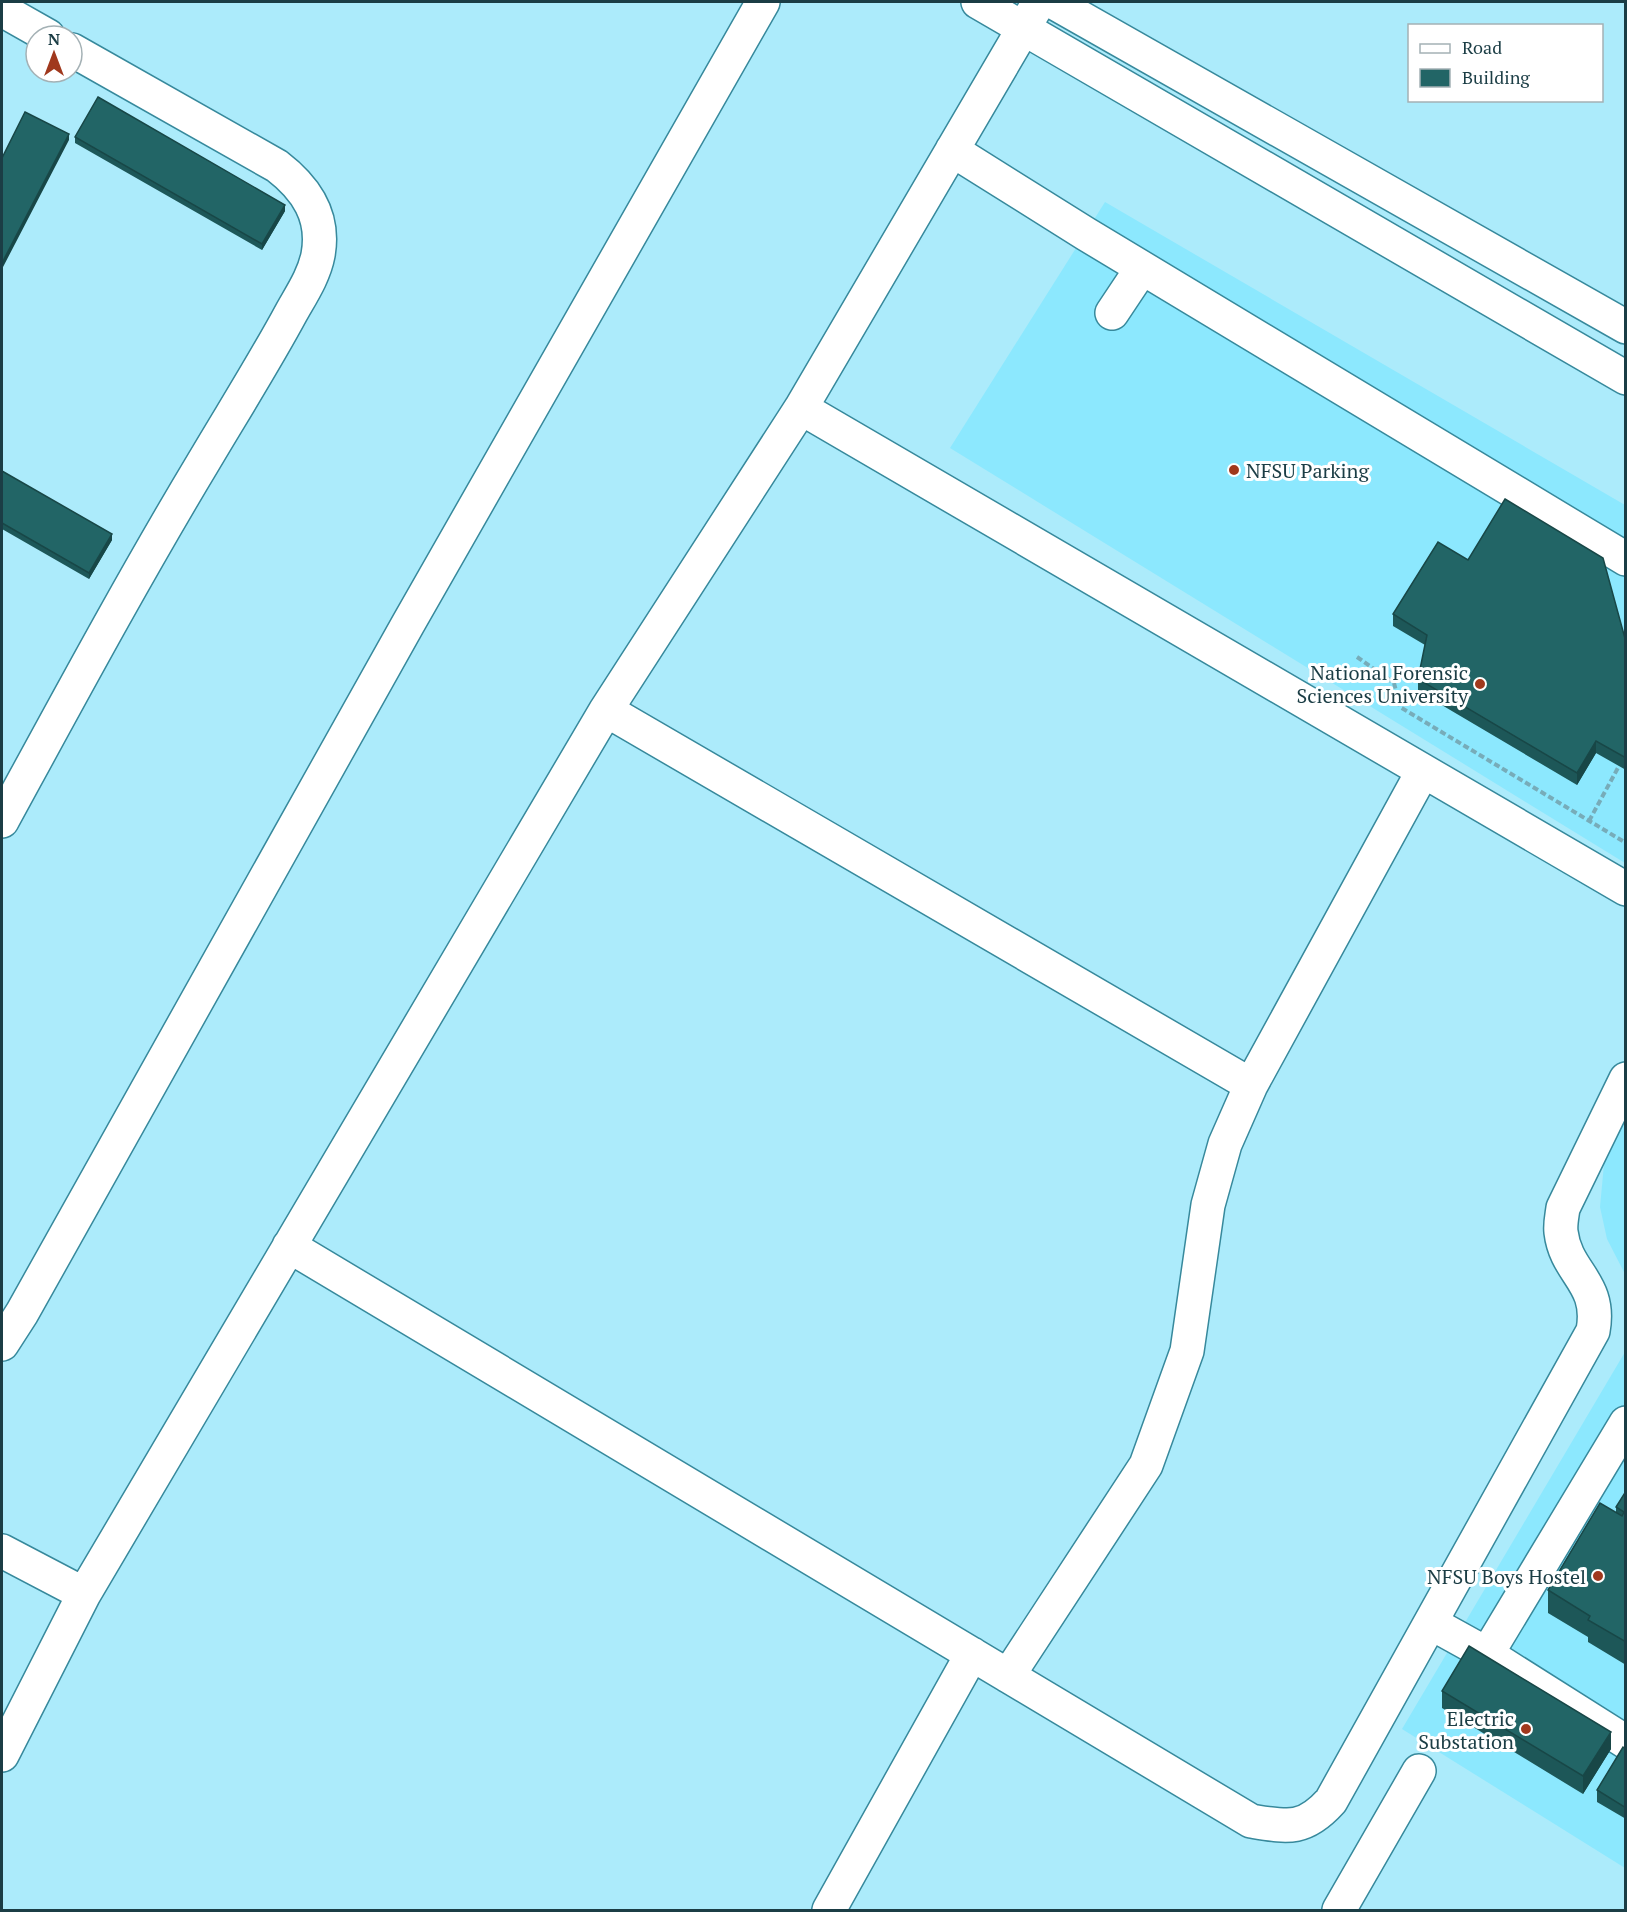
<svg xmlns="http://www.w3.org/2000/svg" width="1627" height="1912" font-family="'PT Serif',serif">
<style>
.built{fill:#8ce8fe}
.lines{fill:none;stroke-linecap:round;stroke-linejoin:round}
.minor-casing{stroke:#37899c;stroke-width:36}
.path{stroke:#77acb9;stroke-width:4;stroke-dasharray:6 3;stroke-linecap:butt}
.minor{stroke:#fff;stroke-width:33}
.wall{fill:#1d5758}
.shaded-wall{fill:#184747}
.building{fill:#226566;stroke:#184747;stroke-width:1.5}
.poi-dot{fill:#a0381d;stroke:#fff;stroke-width:2}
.labels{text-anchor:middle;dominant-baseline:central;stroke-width:6;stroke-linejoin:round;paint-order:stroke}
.poi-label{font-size:20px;fill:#1b3d45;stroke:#fff;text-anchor:end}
</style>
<rect width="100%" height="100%" fill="#acebfb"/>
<path class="built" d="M1105,202L1625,505V863L950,448Z
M1625,1121V1274L1607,1239L1600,1207L1604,1164Z
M1625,1352V1868L1402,1729Z"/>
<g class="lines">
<g class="minor-casing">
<path id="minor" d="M978,2L1626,378
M1053,2L1626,327
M2,10L48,36
M952,150L1086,234L1626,559
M1112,313L1142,268
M801,408L1626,889
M606,710L1251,1085
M2,821C68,700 133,579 204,461C233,412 264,363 291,313C301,295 314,276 318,255C325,217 307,189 277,166L72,50
M289,1246L1251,1821C1288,1827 1304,1831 1331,1801L1593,1331C1602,1282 1566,1274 1561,1232C1560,1224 1562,1216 1563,1208L1626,1079
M2,1344L22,1313L408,624L763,2
M1626,1423L1487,1654L1626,1742
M2,1551L84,1594L606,710L801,408L1039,2
M1431,1623L1487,1654
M1008,1676L1146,1465L1187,1351L1208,1205L1225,1144L1251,1085L1423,771
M2,1755L84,1594
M829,1910L972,1654
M1339,1910L1419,1771"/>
</g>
<path class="path" d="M1357,657L1394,683L1400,707L1626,843
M1589,821L1619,766"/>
<use href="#minor" class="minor"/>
</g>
<path class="wall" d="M75,137L285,211L262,250L75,143Z
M2,471L112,540L89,579L2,529Z
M1468,560L1626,642V770L1596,753L1577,785L1418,691V679L1425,645L1393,626V614Z
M1626,1491V1665L1588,1642V1637L1548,1613V1590L1616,1513V1507Z
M1442,1691L1611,1749L1583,1794L1442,1708Z
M1626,1749V1819L1597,1802V1790Z"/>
<path class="shaded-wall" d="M69,134V140L2,269V263Z
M285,205V211L262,250V244Z
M112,534V540L89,579V573Z
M1596,741V753L1577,785V773Z
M1611,1732V1749L1583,1794V1776Z"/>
<path class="building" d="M98,97L285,205L262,244L75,137Z
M25,112L69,134L2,263V158Z
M2,471L112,534L89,573L2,523Z
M1505,499L1603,558L1626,642V758L1596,741L1577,773L1418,679L1427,635L1393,614L1438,542L1468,560Z
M1626,1491V1642L1588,1620L1590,1616L1548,1590L1600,1503L1622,1516L1624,1512L1616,1507Z
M1469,1646L1611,1732L1583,1776L1442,1691Z
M1623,1747L1626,1749V1808L1597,1790Z"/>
<g class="poi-dot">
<circle cx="1234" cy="470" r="6"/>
<circle cx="1480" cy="684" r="6"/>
<circle cx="1598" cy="1576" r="6"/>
<circle cx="1526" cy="1729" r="6"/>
</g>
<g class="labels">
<g class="poi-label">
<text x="1246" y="470" text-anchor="start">NFSU Parking</text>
<text x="1468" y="672">National Forensic<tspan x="1468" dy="23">Sciences University</tspan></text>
<text x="1586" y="1576">NFSU Boys Hostel</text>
<text x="1514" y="1718">Electric<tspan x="1514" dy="23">Substation</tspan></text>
</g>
</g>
<rect width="1627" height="1912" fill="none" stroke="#1b3d45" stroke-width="6"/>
<rect x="1408" y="24" width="195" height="78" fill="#ffffff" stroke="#a4b1b5" stroke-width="1.5"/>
<rect x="1420" y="44" width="30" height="9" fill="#ffffff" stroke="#a4b1b5" stroke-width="1.5"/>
<text x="1462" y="54" font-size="18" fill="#1b3d45">Road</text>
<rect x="1420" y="69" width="30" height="18" fill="#226566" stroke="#a4b1b5" stroke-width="1.5"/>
<text x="1462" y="84" font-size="18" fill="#1b3d45">Building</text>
<g transform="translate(54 54)"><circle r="28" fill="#ffffff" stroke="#a4b1b5" stroke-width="1.5"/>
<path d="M0-4.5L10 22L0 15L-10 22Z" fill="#a0381d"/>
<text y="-9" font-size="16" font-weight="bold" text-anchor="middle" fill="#1b3d45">N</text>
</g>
</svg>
